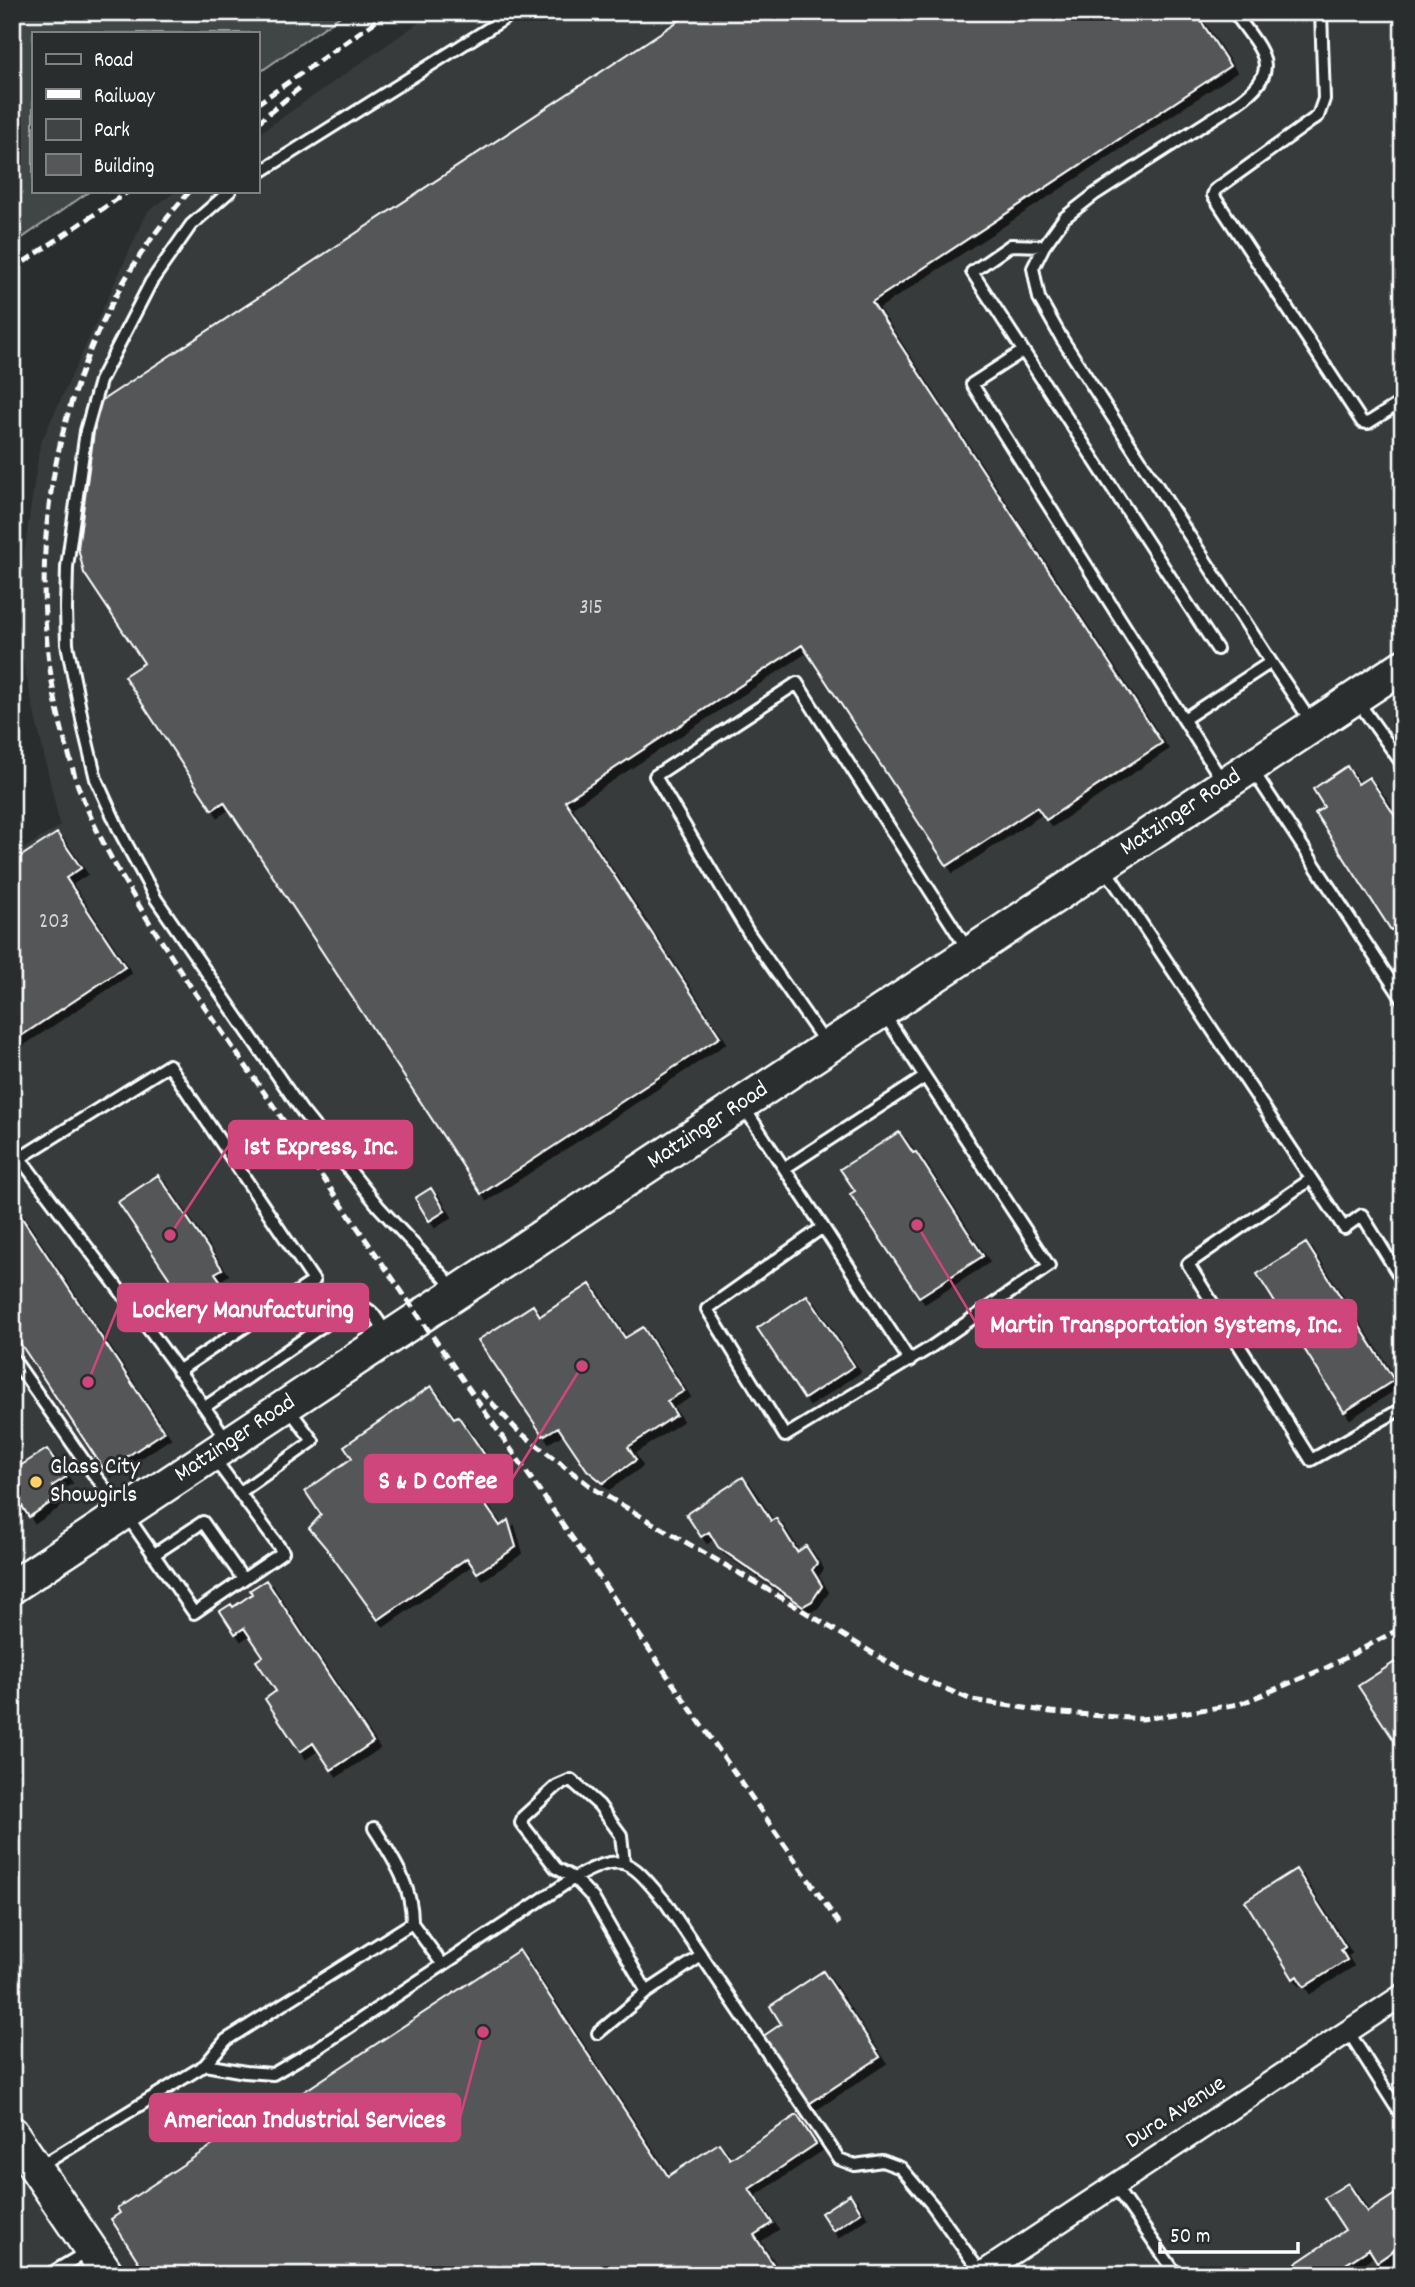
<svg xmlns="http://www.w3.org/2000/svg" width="1415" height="2287" font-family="Dekko,sans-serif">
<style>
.built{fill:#373a3b}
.green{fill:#414445;stroke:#a0a2a2;stroke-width:2}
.building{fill:#555758;stroke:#fff;stroke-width:2;filter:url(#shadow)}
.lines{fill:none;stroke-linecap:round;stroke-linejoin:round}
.lane-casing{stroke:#fff;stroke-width:16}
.street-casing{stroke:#fff;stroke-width:26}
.secondary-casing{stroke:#fff;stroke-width:37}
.lane{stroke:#2a2d2e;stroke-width:10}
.street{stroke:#2a2d2e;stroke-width:21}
.secondary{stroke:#2a2d2e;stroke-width:32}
.rail{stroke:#fff;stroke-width:5;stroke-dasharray:10 5;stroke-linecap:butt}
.poi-dot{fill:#ffd166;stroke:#2a2d2e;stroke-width:2.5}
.labels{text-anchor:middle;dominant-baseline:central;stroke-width:6;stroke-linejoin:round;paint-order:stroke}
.number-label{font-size:21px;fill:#d4d5d5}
.street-label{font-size:24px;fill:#fff;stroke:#2a2d2e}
.poi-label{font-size:24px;fill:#fff;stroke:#2a2d2e;text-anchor:start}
.leader{fill:none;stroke:#ce467c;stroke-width:2.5}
.callout-dot{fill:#ce467c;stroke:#2a2d2e;stroke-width:2.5}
.callout{fill:#ce467c;stroke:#ce467c;stroke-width:2.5}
.callout-label{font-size:26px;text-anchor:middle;font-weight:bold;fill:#fff}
</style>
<defs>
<filter id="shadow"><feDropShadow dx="6" dy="6" stdDeviation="0" flood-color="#0009"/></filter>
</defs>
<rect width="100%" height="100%" fill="#2a2d2e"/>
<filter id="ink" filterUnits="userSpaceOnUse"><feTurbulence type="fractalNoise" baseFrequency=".0143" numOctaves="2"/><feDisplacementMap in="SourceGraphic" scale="14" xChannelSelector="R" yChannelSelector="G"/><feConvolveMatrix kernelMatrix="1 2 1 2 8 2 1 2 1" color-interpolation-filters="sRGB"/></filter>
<g filter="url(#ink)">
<path class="built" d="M434,12H1403V2275H12V856L60,826L14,622L40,444L148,211L177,191H257V135Z"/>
<path class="green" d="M12,12H346L257,74V33H33V191H90L12,245Z"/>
<path class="building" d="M692,12H1195L1230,66L872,302L1162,743L1046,820L1037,807L947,866L802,645L565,801L720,1037L481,1194L224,802L212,810L124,676L144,663L84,573L78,548L98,403Z
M1347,766L1358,784L1369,777L1403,828V922L1391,930L1315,813L1324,807L1313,789Z
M57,833L81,868L66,878L125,967L12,1042V862Z
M899,1132L913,1153L916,1152L983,1256L919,1297L850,1194L855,1191L840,1169Z
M158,1175L222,1269L215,1273L230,1295L196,1318L118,1202Z
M431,1188L445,1211L429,1221L415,1198Z
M12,1203L164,1432L105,1471L12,1331Z
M1306,1243L1394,1380L1344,1412L1257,1274Z
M590,1284L625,1338L643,1327L684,1391L667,1401L676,1415L628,1447L636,1460L603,1483L587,1470L558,1427L543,1436L478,1340L533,1305L540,1316Z
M807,1295L854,1366L804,1399L757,1328Z
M431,1386L454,1418L458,1416L486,1457L471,1467L477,1477L470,1483L500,1526L508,1520L516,1547L477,1573L467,1558L378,1620L326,1548L309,1528L321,1515L305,1491L352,1458L344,1446Z
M47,1449L66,1477L52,1486L59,1497L29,1517L22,1506L12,1513V1471Z
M743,1477L771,1521L776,1518L797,1552L806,1546L817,1563L812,1570L822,1586L812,1601L803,1606L718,1547L709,1532L701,1537L686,1514Z
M266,1580L373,1742L331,1770L313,1743L300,1752L265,1699L276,1691L256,1661L263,1656L244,1628L235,1634L220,1611L231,1604L233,1607L252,1594L250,1590Z
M1395,1662L1403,1674V1754L1358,1686Z
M1296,1869L1345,1947L1341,1950L1347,1960L1304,1987L1297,1976L1293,1979L1245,1901Z
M519,1950L668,2176L719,2143L730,2159L797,2115L816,2144L749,2189L772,2223L754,2235L780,2275H147L111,2219L120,2213L117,2208L251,2120L253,2125Z
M823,1971L880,2057L807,2105L762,2037L781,2024L770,2006Z
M1348,2183L1367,2212L1403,2189V2253L1399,2247L1377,2262L1369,2249L1329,2275H1304L1296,2263L1345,2230L1324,2198Z
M850,2194L861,2212L833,2231L821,2213Z"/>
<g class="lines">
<g class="lane-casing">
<path id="lane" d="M1234,12C1261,51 1286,69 1237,103L1095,194L1064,218L1044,246L1033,268L1039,298L1062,339L1271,662L1312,723
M1321,12L1324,99L1318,116L1215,190L1213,195L1362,422L1368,423L1403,401
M257,174L515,12
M230,191L191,225L151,282L100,381L86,431L67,567L66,609L67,644L84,729L96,779L120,832L156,899L302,1111L379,1207L456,1290
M1044,246L1011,245L972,272L1217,649
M1023,351L972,384L1223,782
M1356,699L1403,765
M1184,719L1271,662
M1252,769L1403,1000
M1104,867L1344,1228L1362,1215L1403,1282
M826,1044L748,932L655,776L797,683L968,950
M743,1106L823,1227L707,1309L785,1436L928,1349L1049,1266L884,1014
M785,1168L925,1077
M1311,1179L1188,1264L1311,1460L1403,1408
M823,1227L910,1361
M12,1357L92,1472L125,1513L194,1613L283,1552L213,1457
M178,1371L314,1281L169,1065L20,1158C89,1251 162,1343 227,1440
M205,1407L350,1307C373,1304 376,1318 387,1335
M239,1493L313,1441L289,1409
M153,1555L203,1522L243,1579
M412,1923L443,1965
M647,1992L701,1956
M1348,2031L1403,2118
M598,2033L647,1992L593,1898L574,1878L556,1868L521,1823L523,1817L557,1786L571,1780L599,1805L621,1835L624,1863
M205,2065L226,2040L412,1923C413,1887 392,1857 374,1828
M39,2167L205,2065L245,2072L273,2074L319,2047L574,1878C626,1849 631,1862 666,1903L839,2159L855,2165L882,2161L901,2168L933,2206L981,2273
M1114,2185L1177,2275
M48,2275L88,2251"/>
</g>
<g class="street-casing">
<path id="street" d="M979,2275L1403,1995"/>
</g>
<g class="secondary-casing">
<g id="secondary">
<path id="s1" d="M12,1587L1403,666"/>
<path d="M12,2133L108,2275"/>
</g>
</g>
<use href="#lane" class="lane"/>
<use href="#street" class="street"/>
<use href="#secondary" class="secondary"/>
<path class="rail" d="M257,104L389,12
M257,123L302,86
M190,191C57,337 13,557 66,745C71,760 74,777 80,791C107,861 149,921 189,984L842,1928
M12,270L129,191
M481,1391L517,1430L594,1489L782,1598L899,1669L972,1700L1051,1712L1142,1719L1240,1704L1328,1667L1403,1627"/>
</g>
</g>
<circle class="poi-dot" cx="36" cy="1482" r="7"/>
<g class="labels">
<g class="number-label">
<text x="591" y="609">315</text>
<text x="54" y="923">203</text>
</g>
<g class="street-label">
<text stroke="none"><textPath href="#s1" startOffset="1402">Matzinger Road</textPath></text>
<text stroke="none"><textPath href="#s1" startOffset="835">Matzinger Road</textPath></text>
<text stroke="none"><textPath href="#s1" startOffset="268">Matzinger Road</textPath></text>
<text transform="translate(1176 2113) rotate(-33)">Dura Avenue</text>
</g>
<g class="poi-label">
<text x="50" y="1468">Glass City<tspan x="50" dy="28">Showgirls</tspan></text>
</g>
</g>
<path class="leader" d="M170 1235L229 1145M88 1382L118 1307M917 1225L976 1323M582 1366L512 1479M483 2032L460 2118"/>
<g class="callout-dot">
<circle cx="170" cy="1235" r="7"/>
<circle cx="88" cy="1382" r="7"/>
<circle cx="917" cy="1225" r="7"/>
<circle cx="582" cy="1366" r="7"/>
<circle cx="483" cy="2032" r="7"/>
</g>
<g class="callout">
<rect x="229" y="1121" width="183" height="47" rx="7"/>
<rect x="118" y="1284" width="250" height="47" rx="7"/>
<rect x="976" y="1300" width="380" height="47" rx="7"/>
<rect x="365" y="1455" width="147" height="47" rx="7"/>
<rect x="150" y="2094" width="310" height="47" rx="7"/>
</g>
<g class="callout-label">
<text x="321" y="1154">1st Express, Inc.</text>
<text x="243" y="1317">Lockery Manufacturing</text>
<text x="1166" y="1332">Martin Transportation Systems, Inc.</text>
<text x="438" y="1488">S &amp; D Coffee</text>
<text x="305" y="2127">American Industrial Services</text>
</g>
<rect width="1415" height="2287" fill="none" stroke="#2a2d2e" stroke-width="42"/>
<rect x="21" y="21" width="1373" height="2245" fill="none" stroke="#fff" stroke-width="2.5" filter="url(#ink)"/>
<rect x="32" y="32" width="228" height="161" fill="#2a2d2e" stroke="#7f8182" stroke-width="2"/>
<rect x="46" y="54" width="35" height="10" fill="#2a2d2e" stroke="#7f8182" stroke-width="2"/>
<text x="94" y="66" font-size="21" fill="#ffffff">Road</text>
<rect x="46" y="89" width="35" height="10" fill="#ffffff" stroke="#7f8182" stroke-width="2"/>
<text x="94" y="102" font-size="21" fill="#ffffff">Railway</text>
<rect x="46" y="119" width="35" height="21" fill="#414445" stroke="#7f8182" stroke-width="2"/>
<text x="94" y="136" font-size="21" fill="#ffffff">Park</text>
<rect x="46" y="154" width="35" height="21" fill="#555758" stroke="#7f8182" stroke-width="2"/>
<text x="94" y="172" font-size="21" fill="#ffffff">Building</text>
<path d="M1160 2242v10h138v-10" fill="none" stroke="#ffffff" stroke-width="3.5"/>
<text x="1170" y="2242" font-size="21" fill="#ffffff" stroke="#2a2d2e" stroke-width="5" paint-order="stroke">50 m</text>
</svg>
